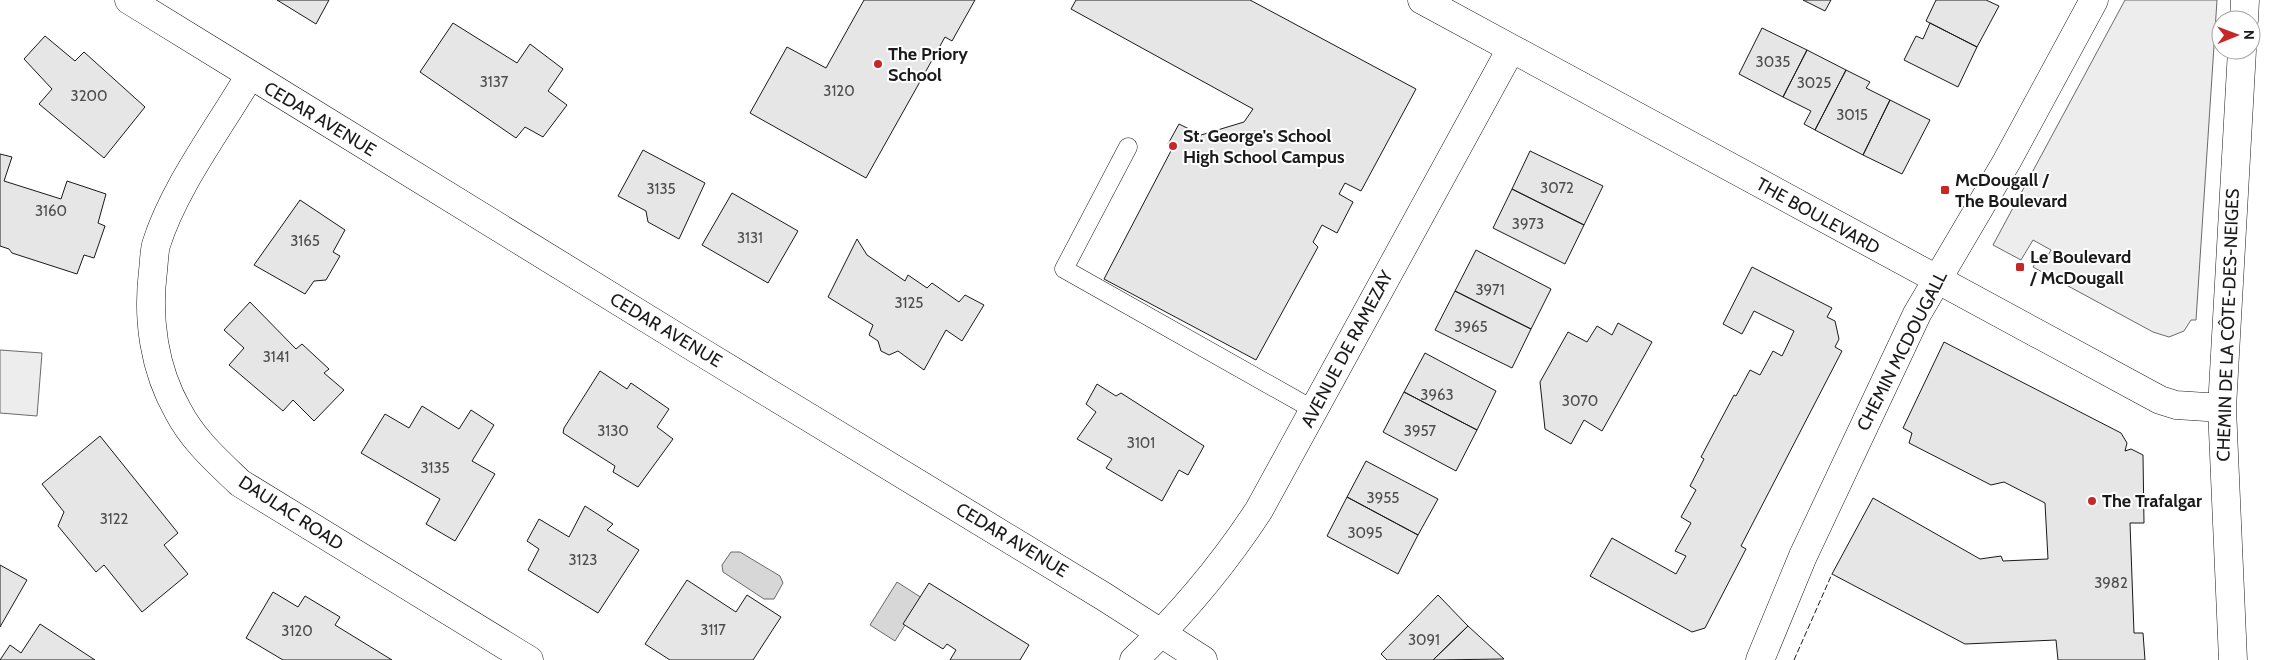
<svg xmlns="http://www.w3.org/2000/svg" width="2271" height="660" font-family="Cabin,sans-serif">
<style>
.built{fill:#ededed;stroke:#6a6a6a}
.water{fill:#d7d7d7;stroke:#6a6a6a}
.building{fill:#e6e6e6;stroke:#1a1a1a}
.lines{fill:none;stroke-linecap:round;stroke-linejoin:round}
.lane-casing{stroke:#1a1a1a;stroke-width:19}
.street-casing{stroke:#1a1a1a;stroke-width:29}
.secondary-casing{stroke:#1a1a1a;stroke-width:29}
.lane{stroke:#fff;stroke-width:18}
.street{stroke:#fff;stroke-width:28}
.secondary{stroke:#fff;stroke-width:28}
.fence{stroke:#1a1a1a;stroke-width:1;stroke-dasharray:6 2.5;stroke-linecap:butt}
.poi-dot{fill:#c62828;stroke:#fff;stroke-width:2}
.labels{text-anchor:middle;dominant-baseline:central;stroke-width:4;stroke-linejoin:round;paint-order:stroke}
.number-label{font-size:15px;fill:#4d4d4d}
.poi-label{font-size:18px;font-weight:bold;fill:#1a1a1a;stroke:#fff;text-anchor:start}
.street-label{font-size:18px;fill:#1a1a1a;stroke:#fff}
</style>
<rect width="100%" height="100%" fill="#fff"/>
<path class="built" d="M2125,0H2217L2196,320H2191L2184,331L2169,337L2153,332L2033,267L2038,258L2045,261L2051,250L2033,240L2021,260L1993,245Z
M0,350L42,353L37,416L0,413Z"/>
<path class="water" d="M731,552H740L780,576L783,583L774,599H764L723,572L722,565Z
M897,582L922,598L895,641L870,625Z"/>
<path class="building" d="M277,0H329L316,24Z
M864,0H975L952,41L945,37L866,178L750,113L787,47L826,68Z
M1076,0H1250L1416,89L1361,191L1345,183L1339,194L1353,202L1337,233L1322,225L1313,242L1318,247L1256,360L1104,279L1173,147L1168,144L1179,124L1201,135L1244,122L1253,109L1071,9Z
M1803,0H1831L1825,11Z
M1936,0H1986L1999,6L1977,47L1926,21Z
M453,23L517,63L530,44L563,69L548,91L567,105L543,137L525,127L516,138L420,72Z
M1930,23L1977,47L1958,87L1904,60L1916,36L1923,39Z
M1762,28L1807,50L1783,97L1739,74Z
M45,36L75,61L84,52L145,107L104,158L39,104L52,89L24,59Z
M1807,50L1846,70L1815,130L1804,124L1811,111L1783,97Z
M1846,70L1870,82L1866,88L1890,100L1863,155L1815,130Z
M1890,100L1930,120L1902,174L1863,155Z
M643,150L705,183L679,239L648,222L646,211L618,196Z
M1530,151L1603,186L1584,225L1512,189Z
M0,154L12,157L4,181L61,199L67,181L106,194L98,223L105,226L94,258L84,255L77,274L12,253L9,249L0,246Z
M1512,189L1584,225L1565,264L1493,228Z
M732,193L798,231L768,283L702,245Z
M300,200L345,230L333,252L340,256L326,280L314,281L305,294L254,265Z
M857,239L867,255L905,281L908,275L927,288L932,283L959,302L965,295L984,305L962,341L946,330L924,370L898,351L889,355L881,351L878,341L869,335L873,325L828,297Z
M1476,250L1551,289L1531,329L1455,291Z
M1752,267L1832,308L1827,317L1835,321L1839,339L1835,347L1842,351L1741,546L1746,549L1705,628L1692,632L1590,576L1612,538L1676,574L1686,556L1675,551L1691,523L1681,517L1696,490L1690,486L1704,459L1701,457L1734,395L1736,396L1750,370L1760,375L1773,351L1782,356L1794,331L1754,311L1742,334L1723,324Z
M1455,291L1531,329L1512,368L1435,330Z
M250,302L296,349L302,344L329,369L324,373L344,390L314,421L293,400L283,411L229,365L244,348L224,330Z
M1618,323L1652,342L1602,431L1584,420L1571,444L1545,429L1540,382L1568,332L1587,342L1597,326L1612,335Z
M1944,342L2121,433L2127,443L2125,451L2131,449L2143,455L2144,523H2130L2134,633H2143L2145,660H2058L2056,640L1965,644L1832,574L1873,498L1980,559L2001,556L2003,561L2048,559L2045,503L2004,482L1991,485L1909,443L1912,433L1903,428Z
M1425,353L1496,391L1477,430L1404,392Z
M600,371L627,389L631,383L669,409L657,427L673,439L638,487L613,472L615,466L563,433L564,428Z
M1097,384L1116,396L1121,393L1204,446L1188,475L1179,470L1162,501L1106,468L1112,459L1077,439L1096,412L1086,404Z
M1404,392L1477,430L1456,471L1383,432Z
M422,406L459,429L471,410L494,425L472,461L495,474L455,541L426,524L440,499L361,453L385,414L409,428Z
M100,436L178,533L164,545L188,574L142,612L104,565L96,572L58,526L64,512L42,484Z
M1366,461L1438,499L1418,535L1347,497Z
M1347,497L1418,535L1398,574L1327,536Z
M585,506L613,524L607,530L639,550L598,613L528,570L539,549L527,541L539,519L569,537Z
M0,565L27,580L0,627Z
M687,580L736,612L747,595L781,617L753,660H670L645,644Z
M929,583L1029,645L1020,660H950L956,650L947,644L943,649L903,624Z
M273,592L298,607L305,596L340,617L335,625L392,660H283L246,638Z
M1438,595L1468,626L1433,660H1387L1381,654Z
M40,624L95,660H0L10,645L21,653Z
M1468,626L1504,659L1433,660Z"/>
<g class="lines">
<g class="lane-casing">
<path id="lane" d="M1128,147L1064,269L1314,410"/>
</g>
<g class="street-casing">
<path id="street" d="M129,0L703,353L1103,596L1203,660
M250,75C219,128 174,187 156,245C154,253 154,263 153,271C147,319 154,369 178,411C193,440 217,461 240,483L529,660
M1134,660C1182,614 1223,565 1259,510L1511,49"/>
</g>
<g class="secondary-casing">
<path id="secondary" d="M1422,0L2160,400L2176,405L2222,408
M2244,20L2245,0
M1760,660L1803,556L1917,314L2007,161L2094,0
M2233,660L2222,408L2242,50"/>
</g>
<use href="#lane" class="lane"/>
<use href="#street" class="street"/>
<use href="#secondary" class="secondary"/>
<path class="fence" d="M1794,660L1832,574"/>
</g>
<g class="poi-dot">
<circle cx="878" cy="64" r="5"/>
<circle cx="1173" cy="146" r="5"/>
<rect x="1940" y="185" width="10" height="10" rx="2.5"/>
<rect x="2015" y="262" width="10" height="10" rx="2.5"/>
<circle cx="2092" cy="501" r="5"/>
</g>
<g class="labels">
<g class="number-label">
<text x="1773" y="62">3035</text>
<text x="494" y="82">3137</text>
<text x="1814" y="83">3025</text>
<text x="839" y="91">3120</text>
<text x="89" y="96">3200</text>
<text x="1852" y="115">3015</text>
<text x="1557" y="188">3072</text>
<text x="661" y="189">3135</text>
<text x="51" y="211">3160</text>
<text x="1528" y="224">3973</text>
<text x="750" y="238">3131</text>
<text x="305" y="241">3165</text>
<text x="1490" y="290">3971</text>
<text x="909" y="303">3125</text>
<text x="1471" y="327">3965</text>
<text x="276" y="357">3141</text>
<text x="1437" y="395">3963</text>
<text x="1580" y="401">3070</text>
<text x="613" y="431">3130</text>
<text x="1420" y="431">3957</text>
<text x="1141" y="443">3101</text>
<text x="435" y="468">3135</text>
<text x="1383" y="498">3955</text>
<text x="114" y="519">3122</text>
<text x="1365" y="533">3095</text>
<text x="583" y="560">3123</text>
<text x="2111" y="583">3982</text>
<text x="713" y="630">3117</text>
<text x="297" y="631">3120</text>
<text x="1424" y="640">3091</text>
</g>
<g class="poi-label">
<text x="888" y="54">The Priory<tspan x="888" dy="21">School</tspan></text>
<text x="1183" y="136">St. George's School<tspan x="1183" dy="21">High School Campus</tspan></text>
<text x="1955" y="180">McDougall /<tspan x="1955" dy="21">The Boulevard</tspan></text>
<text x="2030" y="257">Le Boulevard<tspan x="2030" dy="21">/ McDougall</tspan></text>
<text x="2102" y="501">The Trafalgar</text>
</g>
<g class="street-label">
<text transform="translate(320 119) rotate(31)">CEDAR AVENUE</text>
<text transform="translate(1818 216) rotate(29)">THE BOULEVARD</text>
<text transform="translate(2228 325) rotate(-88)">CHEMIN DE LA CÔTE-DES-NEIGES</text>
<text transform="translate(666 330) rotate(31)">CEDAR AVENUE</text>
<text transform="translate(1347 349) rotate(-62)">AVENUE DE RAMEZAY</text>
<text transform="translate(1902 351) rotate(-63)">CHEMIN MCDOUGALL</text>
<text transform="translate(291 513) rotate(33)">DAULAC ROAD</text>
<text transform="translate(1012 540) rotate(31)">CEDAR AVENUE</text>
</g>
</g>
<g transform="translate(2236 35) rotate(89)"><circle r="24" fill="#ffffff" stroke="#a3a3a3"/>
<path d="M0-4L9 19L0 12L-9 19Z" fill="#c62828"/>
<text y="-8" font-size="14" font-weight="bold" text-anchor="middle" fill="#1a1a1a">N</text>
</g>
</svg>
